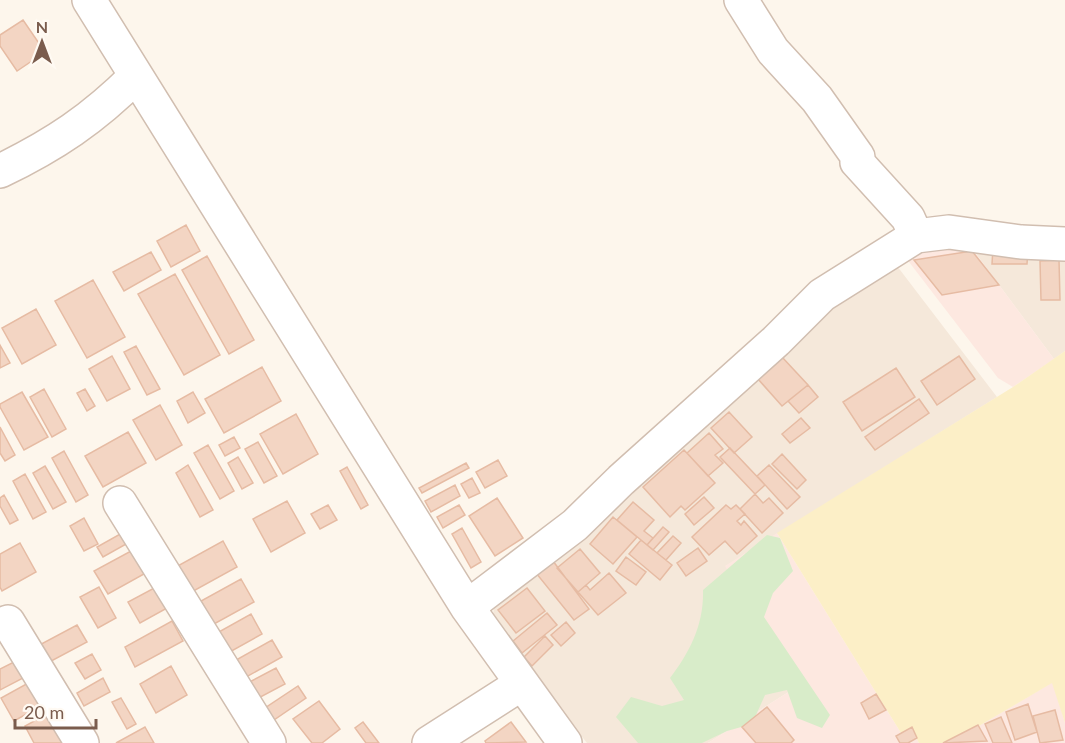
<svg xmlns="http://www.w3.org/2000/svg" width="1065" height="743" font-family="Lato,sans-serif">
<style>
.residential{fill:#f5e8da}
.commercial{fill:#fde8e0}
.green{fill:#d8ecc9}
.sand{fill:#fcefc7}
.building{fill:#f3d5c3;stroke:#e6bba3;stroke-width:1.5}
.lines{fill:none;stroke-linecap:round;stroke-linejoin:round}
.minor-casing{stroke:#d1beb0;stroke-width:36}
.minor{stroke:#fff;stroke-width:33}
</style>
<rect width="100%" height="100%" fill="#fdf6ec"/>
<path class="residential" d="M968,243L1065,251V351L1054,359Z
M894,262L997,397L726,566L798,686L708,743H587L507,643L493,615L495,599L783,345Z"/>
<path class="commercial" d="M968,243L1054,359L1013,387L998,378L906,258L929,244Z
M777,533L906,741L915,736L919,743H708L798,686L725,566Z
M1053,682L1065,723V743H950Z"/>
<path class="green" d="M767,535L780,538L793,571L773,593L764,617L830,715L822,728L797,718L787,690L765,695L752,724L727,731L702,743H638L616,717L631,697L662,706L684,700L670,678C690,652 704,624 703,590Z"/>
<path class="sand" d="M1065,351V723L1052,683L950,743H919L915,736L906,741L777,533L1013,387Z"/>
<path class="building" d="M23,20L45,52L17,71L0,46V35Z
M186,225L200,251L171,267L157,241Z
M993,248H1028L1027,264H992Z
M972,251L999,285L942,295L914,260Z
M151,252L161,270L124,291L113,272Z
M207,256L254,340L229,354L182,270Z
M1059,260L1060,300H1041L1040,261Z
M175,274L220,355L184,375L138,294Z
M93,280L125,337L87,358L55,301Z
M36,309L56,345L22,364L2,328Z
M0,345L10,363L0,368Z
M136,346L160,389L147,395L124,352Z
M112,356L130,389L107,401L89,369Z
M959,356L975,379L937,405L921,381Z
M782,357L808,385L782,406L758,379Z
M262,367L281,401L224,433L205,399Z
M896,368L915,397L862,431L843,402Z
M808,385L818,397L799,413L788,401Z
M44,389L66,429L52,437L30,397Z
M85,389L95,406L87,411L77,393Z
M22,392L48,437L24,450L0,407V404Z
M193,392L205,413L188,423L177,401Z
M919,399L929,413L875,450L865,437Z
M160,405L182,445L156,460L133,420Z
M729,412L752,437L734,453L711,428Z
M296,414L318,454L283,474L260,434Z
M801,418L810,428L790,443L782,434Z
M0,427L15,455L5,461L0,453Z
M128,432L146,463L103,487L85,456Z
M709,433L723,449L715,455L723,463L708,476L687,453Z
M234,437L240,448L225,456L219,445Z
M258,442L277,476L264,483L245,449Z
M208,445L234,491L220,499L194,453Z
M730,448L765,485L755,494L720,457Z
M684,450L715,483L685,510L681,506L670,517L643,487Z
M64,451L88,495L76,502L52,458Z
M782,454L806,480L797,489L772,464Z
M238,457L253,483L242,489L228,463Z
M498,460L507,476L485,488L476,472Z
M466,463L469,468L422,493L419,488Z
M188,465L213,510L200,517L176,473Z
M769,465L800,497L787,509L757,476Z
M45,466L66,502L53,509L33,473Z
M347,467L368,505L361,509L340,471Z
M25,474L46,512L33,519L13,481Z
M472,478L480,493L469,498L461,484Z
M455,485L460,496L431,512L425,501Z
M755,494L763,503L769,498L783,513L762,533L740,509Z
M4,495L18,520L10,524L0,506V498Z
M704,497L714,508L694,525L685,514Z
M497,498L523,538L495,556L469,516Z
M287,501L305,533L271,552L253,519Z
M633,502L654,520L644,531L653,538L647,545L617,520Z
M328,505L337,520L320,529L311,514Z
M459,505L465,515L443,528L437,517Z
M726,505L731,509L736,505L745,514L737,521L741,525L744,521L757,536L737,554L725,541L709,555L692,537Z
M613,517L637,537L613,564L590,544Z
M84,518L98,544L84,551L70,526Z
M663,527L669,532L653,550L647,545Z
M462,528L481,562L471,568L452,534Z
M122,533L128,543L103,557L97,547Z
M673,536L681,543L666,560L657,553Z
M641,540L672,565L660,580L629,554Z
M223,541L237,567L188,594L174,568Z
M20,543L36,572L2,591L0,587V554Z
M698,548L707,561L686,576L677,563Z
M580,549L600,573L578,592L557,568Z
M131,551L144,574L108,594L94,571Z
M626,557L646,572L636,585L616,571Z
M553,561L589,609L574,620L536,573Z
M609,573L626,593L598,615L578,592L586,585L590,590Z
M241,579L254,602L214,624L201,601Z
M158,586L169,607L140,623L128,602Z
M99,587L116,618L98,628L80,597Z
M527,588L545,611L516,633L498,610Z
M547,613L557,625L522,653L513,641Z
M251,614L262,634L219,658L208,638Z
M172,621L183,641L135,667L125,647Z
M566,622L575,633L561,646L551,635Z
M77,625L87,642L40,667L30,650Z
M545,636L553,645L532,666L524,657Z
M272,640L282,657L239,681L229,664Z
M92,654L101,670L85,679L75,663Z
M16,661L25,677L0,690V669Z
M171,666L187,695L156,713L140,684Z
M276,668L285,684L249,703L240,687Z
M103,678L110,692L84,706L77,693Z
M30,682L43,705L14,721L1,698Z
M298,686L306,698L271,722L262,710Z
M876,694L886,710L869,719L861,703Z
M121,698L136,724L127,729L112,702Z
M319,701L340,729L322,743H312L293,719Z
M1028,704L1037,732L1015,740L1006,712Z
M767,707L794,740L791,743H756L742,727Z
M1055,710L1063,740L1040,743L1033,716Z
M49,713L65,743H34L25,726Z
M1001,717L1012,743H993L985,724Z
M363,722L379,743H366L355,728Z
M511,722L526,742L486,743L485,741Z
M978,725L987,741L943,743Z
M145,727L154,743H116Z
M912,727L917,738L908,743H900L896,736Z"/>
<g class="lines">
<g class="minor-casing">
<path id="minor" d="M89,0L467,607L565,743
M741,0L773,51L817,99L858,157L857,162L908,218L916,236
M0,171C54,145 93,119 136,76
M120,503L269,743
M467,607L575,525L621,480L776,341L822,295L916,236L949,232L1021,242L1065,244
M8,622L82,743
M429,743L521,684"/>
</g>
<use href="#minor" class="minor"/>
</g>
<g transform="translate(42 42)" stroke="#fffaf3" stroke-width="4.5" paint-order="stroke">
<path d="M0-4.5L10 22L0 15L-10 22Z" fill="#7a5c4d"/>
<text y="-9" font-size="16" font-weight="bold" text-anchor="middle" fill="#7a5c4d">N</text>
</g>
<path d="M15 719v9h81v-9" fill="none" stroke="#7a5c4d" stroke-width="3"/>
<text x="24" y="719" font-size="18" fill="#7a5c4d" stroke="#fffaf3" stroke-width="4.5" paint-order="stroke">20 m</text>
</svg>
